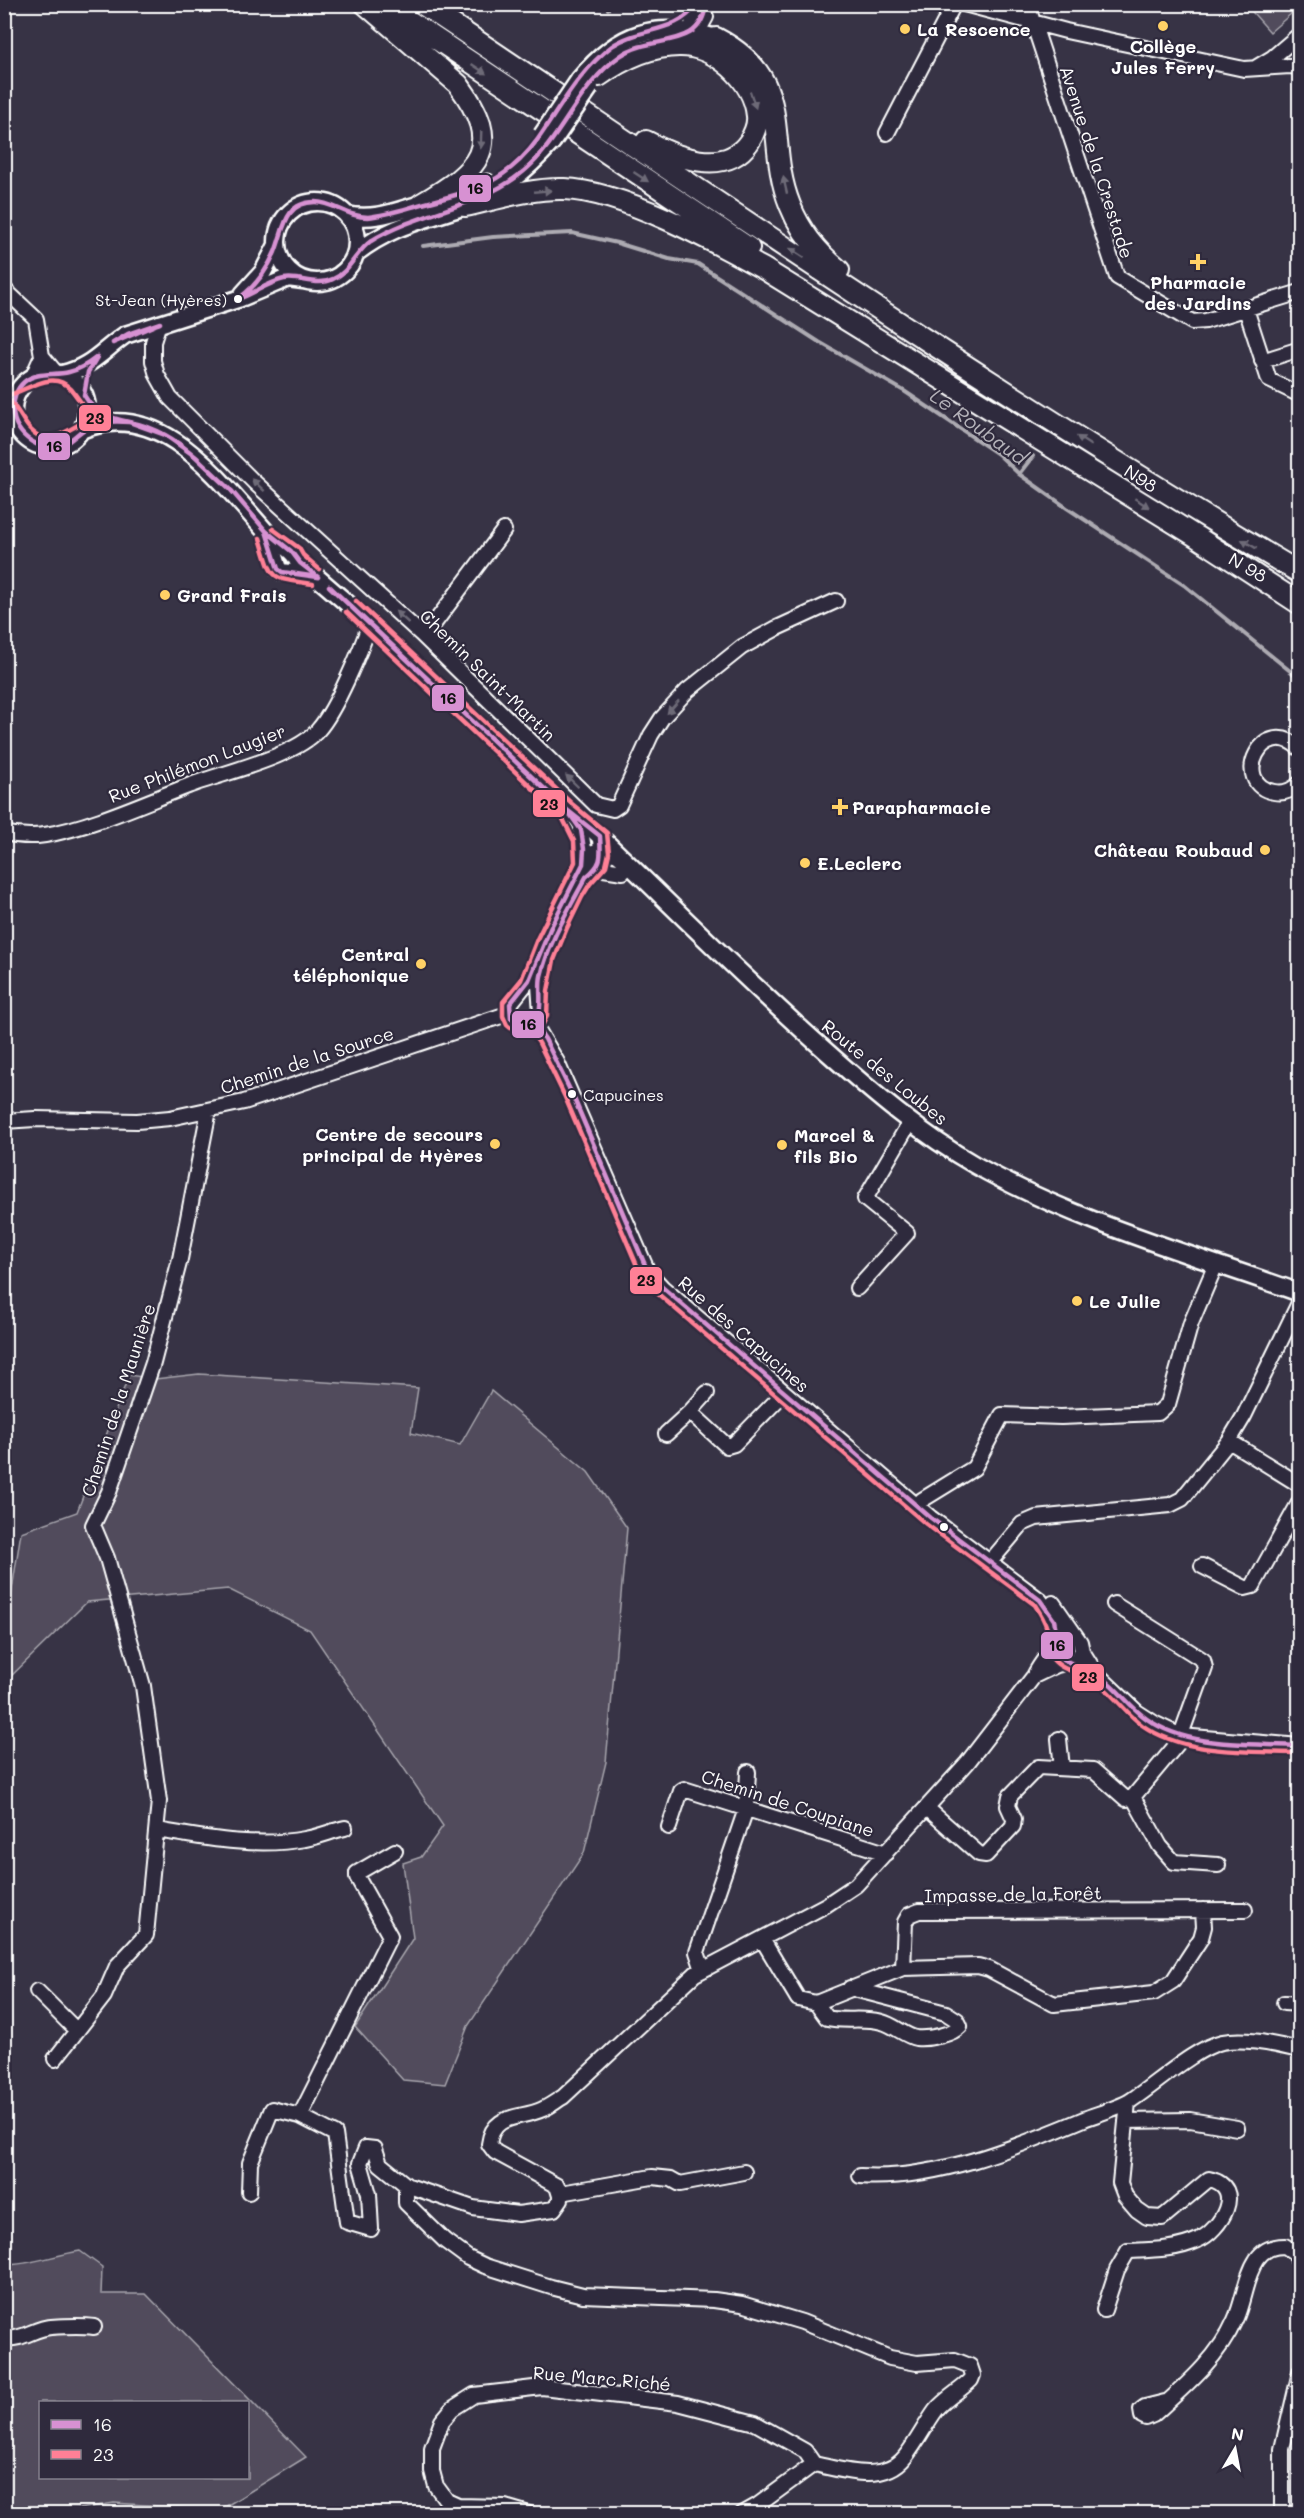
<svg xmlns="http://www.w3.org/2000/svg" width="1304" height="2518" font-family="Mali,sans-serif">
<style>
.green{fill:#514c5c;stroke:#a8a6ae;stroke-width:1.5;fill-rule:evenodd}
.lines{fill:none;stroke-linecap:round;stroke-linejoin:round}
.stream{stroke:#adabb2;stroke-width:4}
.minor-casing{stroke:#fff;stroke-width:18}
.major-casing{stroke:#fff;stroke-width:21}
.highway-casing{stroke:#fff;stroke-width:24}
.minor{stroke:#2f2a3d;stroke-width:14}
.major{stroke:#2f2a3d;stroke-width:16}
.highway{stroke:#2f2a3d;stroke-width:20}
.major-bridge-casing{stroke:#fff;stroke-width:21;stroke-linecap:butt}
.major-bridge{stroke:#2f2a3d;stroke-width:16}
.bus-1-casing{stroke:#2f2a3d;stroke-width:9}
.bus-2-casing{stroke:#2f2a3d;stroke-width:9}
.bus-1{stroke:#d791d2;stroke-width:4.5}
.bus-2{stroke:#ff8096;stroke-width:4.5}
.oneway{fill:#6d6a77}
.poi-dot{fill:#ffd166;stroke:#2f2a3d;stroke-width:2}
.bus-dot{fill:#fff;stroke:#2f2a3d;stroke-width:2}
.labels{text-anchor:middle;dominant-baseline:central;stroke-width:4.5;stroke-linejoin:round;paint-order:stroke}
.bus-label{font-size:16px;fill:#fff;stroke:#2f2a3d;text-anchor:end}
.poi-label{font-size:18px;font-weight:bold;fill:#fff;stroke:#2f2a3d;text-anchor:start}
.street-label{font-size:18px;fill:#fff;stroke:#2f2a3d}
.water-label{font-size:20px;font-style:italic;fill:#b4b2b9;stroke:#2f2a3d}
.line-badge{stroke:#2f2a3d;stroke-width:2}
.pale-badge-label{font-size:16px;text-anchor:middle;font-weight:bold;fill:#111}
</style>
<rect width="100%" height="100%" fill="#373345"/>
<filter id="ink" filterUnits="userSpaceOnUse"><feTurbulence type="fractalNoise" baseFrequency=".0167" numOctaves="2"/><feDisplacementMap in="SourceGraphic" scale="12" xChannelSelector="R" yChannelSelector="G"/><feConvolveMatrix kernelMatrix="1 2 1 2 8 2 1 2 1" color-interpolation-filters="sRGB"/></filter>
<g filter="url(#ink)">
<path class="green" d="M1246,5H1299V7L1270,32Z
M199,1374L418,1388L411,1433L460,1445L491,1391L588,1472L627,1528L606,1762L584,1853L468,2026L445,2084L403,2080L355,2027L413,1938L403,1863L421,1857L443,1826L310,1630L228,1589L87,1602L5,1682V1606L9,1609L21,1532L77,1512L129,1375L155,1379Z
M80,2251L102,2267L101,2294H146L306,2457L220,2510L114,2503L56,2513L5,2514V2265C31,2265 54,2255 80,2251ZM40,2402H248V2478H40Z"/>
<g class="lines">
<path class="stream" d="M608,9L609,4
M423,246L493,237L572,233L617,243L669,259L698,264L819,342L904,391L998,454L1019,474L1067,508L1184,585L1300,679
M1019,474L1033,456"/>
<g class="minor-casing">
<path id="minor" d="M697,4L692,25L694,31L701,26L706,17
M964,4L1066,31L1244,69L1290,66L1300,68
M1027,4L1117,277L1192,322L1206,321L1300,292
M1257,67L1272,58L1300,34
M887,133L954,4
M4,289L36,319L42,356L56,373
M1246,309L1269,380L1300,395
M159,323L153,342V361L157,375L170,398L254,482L421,634L596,805L613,809L619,805L651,735L662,718L687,691L742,647L777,628L836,601
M1262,361L1300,349
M33,376L42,356
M424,637L504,530
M1300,749C1263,713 1229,784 1274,792C1285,794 1293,790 1300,783
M581,830L584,849L583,864
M4,833C17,836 32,837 45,835C89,828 146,802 188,786C222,773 295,757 318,730C336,710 361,650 370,623
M600,836L601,860L597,868L586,877L546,954L539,985L541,1013L537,1021L530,1025L518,1024L510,1013V1004L529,980L550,929L583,864L593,853L602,851L618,855
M597,868L623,872
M534,1023L557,1062L648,1272L662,1287L931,1518L1040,1600L1054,1620L1058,1641
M4,1121L35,1119L137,1121L170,1118L244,1102L510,1013
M857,1288L907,1233L865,1199L910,1122
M707,1393L690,1412L727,1446L734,1444L784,1393
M666,1434L690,1412
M1229,1441L1300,1485
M917,1506L922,1500L974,1468L1002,1415L1061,1417L1158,1413L1168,1404L1191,1323L1216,1264
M990,1562L1022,1524L1036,1518L1170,1505L1182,1499L1229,1441L1244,1416L1300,1301
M1202,1566L1245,1588L1253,1586L1300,1501
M1053,1603L1080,1642L1082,1651L1095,1672L1137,1712L1154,1723L1181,1736L1300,1746
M1034,1676L1057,1665L1076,1660L1082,1651
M1059,1739L1062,1768
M1133,1797L1160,1846L1174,1862L1218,1865
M928,1809L979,1854L986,1855L1013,1826L1014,1819L1008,1806L1010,1796L1038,1767L1093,1770L1126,1799L1133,1797L1178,1743L1205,1668L1203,1660L1114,1604
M669,1827L681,1791L684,1789L886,1853
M157,1830C205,1838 256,1848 305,1839C318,1837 332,1831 345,1828
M762,1939L798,1999L816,2003L903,1968L978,1966L989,1969L1054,2004L1154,1993L1173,1981L1201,1938L1204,1927L1203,1910
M903,1968L905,1922L909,1915L919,1911L1245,1910
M703,1970L697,1952L746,1809L748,1772
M37,1991L77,2031
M816,2003L827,2018C845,2022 864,2017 882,2022C894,2025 905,2036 916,2038C929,2039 952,2035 960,2026L957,2020L946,2013L850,1988
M1284,2003L1300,2004
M55,2059L104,1996L117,1966L146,1935L159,1801L143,1686L107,1558L93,1525L109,1492L153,1363L180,1259L209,1110
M300,2116L390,1936L357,1877V1873L395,1851
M1126,2121L1190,2120L1237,2128
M860,2176C934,2181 1015,2148 1084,2119C1097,2114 1118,2108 1130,2101C1155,2085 1195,2048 1222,2042C1247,2037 1276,2045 1300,2050
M249,2192L250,2163L272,2109L300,2116L335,2134L347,2222L371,2229L369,2194L360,2163L366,2148L375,2149L380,2164L406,2185
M561,2193L652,2177L671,2179L680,2184L744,2172
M1104,2310L1117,2270L1128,2251C1151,2250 1177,2250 1198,2240C1220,2231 1247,2187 1209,2179L1162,2218L1147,2217L1137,2210L1125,2196L1120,2183L1128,2102
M4,2338C22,2341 34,2328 51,2327C65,2326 80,2325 94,2327
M1165,2402L1145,2407L1141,2410L1142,2416L1146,2418L1153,2415C1184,2387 1218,2359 1235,2320C1244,2301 1245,2277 1257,2259C1264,2249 1273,2246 1285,2246L1295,2253L1300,2264
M529,2514L505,2507L458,2506L447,2501L436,2486L432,2471V2448L442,2421L452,2409L474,2395L542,2387L678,2403L755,2423L805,2451L814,2464
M742,2514L758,2505L814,2464C843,2470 883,2484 905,2457C917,2442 925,2425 936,2410C946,2398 960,2391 971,2380L973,2375L970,2366L955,2360L917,2363L890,2358L802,2322L742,2304L714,2300L583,2295L551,2287L485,2266L468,2258L445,2241L406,2203V2185L473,2208L518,2214L554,2209L561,2199L557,2186L495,2152L489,2144C493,2112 520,2120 543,2109C550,2106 556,2101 563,2097L695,1974L826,1905L856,1885L967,1763L1034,1676C1039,1666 1057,1640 1067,1636L1076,1638
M1282,2514V2449L1300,2372"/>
</g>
<g class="major-casing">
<path id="major" d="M579,80C619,31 656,20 716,38
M277 242a40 40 0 1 1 80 0a40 40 0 1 1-80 0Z
M347,215C374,221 396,211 421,204C444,197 467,194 488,183
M356,253C393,225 421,221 462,207C499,194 527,170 552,142
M243,294L263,272L277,245
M13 410a37 37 0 1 1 74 0a37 37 0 1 1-74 0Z
M62,374C90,368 102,351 125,335L238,299L288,278L303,280
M81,430C161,396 220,481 267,533C276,543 293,548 297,560L370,623L567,810L590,827C669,902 745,980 827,1052C873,1093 921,1134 975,1165C1076,1222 1191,1254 1300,1293
M267,534L278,569L282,572L314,576"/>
</g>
<g class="highway-casing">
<path id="highway" d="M365,4L458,84C505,147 479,170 421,204
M384,4L749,248
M422,4C712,198 1000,396 1300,573
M716,38C798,81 763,138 790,205C800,231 817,252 839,270
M599,76C623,59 649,46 679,46C715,45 754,80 757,116C758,125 754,134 749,142C725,177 675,157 646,141
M465,206C497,199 531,188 564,189C622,191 713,241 764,269L1197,537L1300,604"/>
</g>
<use href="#minor" class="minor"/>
<use href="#major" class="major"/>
<use href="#highway" class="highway"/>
<g class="major-bridge-casing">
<path id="major-bridge" d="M542,135L579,80
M552,142L590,87"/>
</g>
<use href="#major-bridge" class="major-bridge"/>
<g class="bus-1-casing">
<path id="bus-1" d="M238,299C254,288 267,270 275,252C284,230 284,202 315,202C333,202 347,217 368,217C388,215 407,208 426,203C475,190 506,183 538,139C561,106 580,70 612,46C639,27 677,34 697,4
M238,299C253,294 267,283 284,279C300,276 317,287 333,279C350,272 356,251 371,241C419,211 480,208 524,171C563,138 578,85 620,56C652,33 701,52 706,4
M113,343L128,334L160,323
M113,343L160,323
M97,357L88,372L84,395C94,413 110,418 129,422
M97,357C88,364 79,370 69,372C54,376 37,371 24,382C16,389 13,400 13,411C14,436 43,456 66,443C76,437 82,428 93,425C104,421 117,421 129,422
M129,422C156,427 176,440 196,457
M129,422L165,435L196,457
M196,457L230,489
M196,457L230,489
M230,489L266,531
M230,489L266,531
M266,531L291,551L300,563L318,577
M266,531L278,569L282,572L318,577
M329,586L567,810
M329,586L567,810
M567,810L600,836C601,857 603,863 586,877C569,909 549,941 541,976C537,995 549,1023 522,1026L511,1018L510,1004L529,980L550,929L583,864L584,849L581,830Z
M534,1023L545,1039L572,1094L648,1272L662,1287L931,1518L1040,1600L1054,1620L1058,1641L1056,1652C1067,1666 1088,1667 1103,1678C1119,1690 1130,1707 1147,1719C1189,1749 1251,1743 1300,1746"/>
</g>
<g class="bus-2-casing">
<path id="bus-2" d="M5,396C27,392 51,368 71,389C79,399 85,410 95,418C74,424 67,435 46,439C25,433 23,414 9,400
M273,529L299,548L303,555L319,569
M260,538C273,580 268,578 313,584
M346,612L561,815L574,841L575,862L537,939L521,980L503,1002V1016L507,1025L514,1031L531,1032L543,1024L547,1016L548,991L554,960L567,928L582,897L590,884L606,866L609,853L607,833L572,804L356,601
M528,1027L539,1043L565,1097L641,1275L657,1293L926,1524L1035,1605C1048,1625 1049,1631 1049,1654C1061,1674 1081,1670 1099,1684C1115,1696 1126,1713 1142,1725C1186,1756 1249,1751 1300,1753"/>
</g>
<use href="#bus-1" class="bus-1"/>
<use href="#bus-2" class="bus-2"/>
</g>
<defs><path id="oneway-solid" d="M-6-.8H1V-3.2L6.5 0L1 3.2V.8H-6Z" transform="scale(1.5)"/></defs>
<g class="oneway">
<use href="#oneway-solid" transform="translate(479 69) rotate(34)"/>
<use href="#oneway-solid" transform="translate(753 100) rotate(71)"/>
<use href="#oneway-solid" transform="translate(481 140) rotate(92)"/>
<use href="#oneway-solid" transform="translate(641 177) rotate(33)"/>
<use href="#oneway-solid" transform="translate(785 185) rotate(-103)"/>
<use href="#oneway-solid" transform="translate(543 191) rotate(-5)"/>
<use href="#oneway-solid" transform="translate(797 253) rotate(-147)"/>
<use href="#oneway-solid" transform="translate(1084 441) rotate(-147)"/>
<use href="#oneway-solid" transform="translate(258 485) rotate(-137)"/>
<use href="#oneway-solid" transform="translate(1142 503) rotate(32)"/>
<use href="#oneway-solid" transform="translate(1249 544) rotate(-149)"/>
<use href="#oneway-solid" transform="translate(402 617) rotate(-138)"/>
<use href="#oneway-solid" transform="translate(673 707) rotate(132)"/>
<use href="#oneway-solid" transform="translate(572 781) rotate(-136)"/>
</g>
</g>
<g class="poi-dot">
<circle cx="1163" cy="26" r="6"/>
<circle cx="905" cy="29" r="6"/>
<path d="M1195 253h6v6h6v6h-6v6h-6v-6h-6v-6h6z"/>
<circle cx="165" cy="595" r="6"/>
<path d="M837 798h6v6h6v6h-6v6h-6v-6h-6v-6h6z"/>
<circle cx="1265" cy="850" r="6"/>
<circle cx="805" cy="863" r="6"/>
<circle cx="421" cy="964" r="6"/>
<circle cx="495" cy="1144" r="6"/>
<circle cx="782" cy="1145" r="6"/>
<circle cx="1077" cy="1301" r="6"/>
</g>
<g class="bus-dot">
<circle cx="238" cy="299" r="5"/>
<circle cx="572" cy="1094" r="5"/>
<circle cx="944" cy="1527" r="5"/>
</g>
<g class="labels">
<g class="bus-label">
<text x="227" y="299">St-Jean (Hyères)</text>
<text x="583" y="1094" text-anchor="start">Capucines</text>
</g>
<g class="poi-label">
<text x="917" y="29">La Rescence</text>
<text x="1163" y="46" text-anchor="middle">Collège<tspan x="1163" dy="21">Jules Ferry</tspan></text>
<text x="1198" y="282" text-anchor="middle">Pharmacie<tspan x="1198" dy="21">des Jardins</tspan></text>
<text x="177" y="595">Grand Frais</text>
<text x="852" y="807">Parapharmacie</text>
<text x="1253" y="850" text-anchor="end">Château Roubaud</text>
<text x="817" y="863">E.Leclerc</text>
<text x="409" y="954" text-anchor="end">Central<tspan x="409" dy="21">téléphonique</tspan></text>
<text x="483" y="1134" text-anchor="end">Centre de secours<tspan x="483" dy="21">principal de Hyères</tspan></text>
<text x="794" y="1135">Marcel &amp;<tspan x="794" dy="21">fils Bio</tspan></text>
<text x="1089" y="1301">Le Julie</text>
</g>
<g class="street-label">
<text transform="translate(1097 162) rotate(72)">Avenue de la Crestade</text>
<text transform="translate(1141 478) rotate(33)">N98</text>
<text transform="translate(1248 567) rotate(30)">N 98</text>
<text transform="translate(488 675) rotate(44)">Chemin Saint-Martin</text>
<text transform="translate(197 763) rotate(-21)">Rue Philémon Laugier</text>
<text transform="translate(307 1060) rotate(-18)">Chemin de la Source</text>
<text transform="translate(885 1072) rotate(39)">Route des Loubes</text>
<text transform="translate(744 1334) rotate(41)">Rue des Capucines</text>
<text transform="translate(118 1400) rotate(-72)">Chemin de la Maunière</text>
<text transform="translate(788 1803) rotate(18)">Chemin de Coupiane</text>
<text transform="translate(1013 1894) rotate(-1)">Impasse de la Forêt</text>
<text transform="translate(602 2378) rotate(5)">Rue Marc Riché</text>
</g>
<g class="water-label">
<text transform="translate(979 426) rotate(36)">Le Roubaud</text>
</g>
</g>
<g class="line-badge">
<rect x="458" y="174" width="34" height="29" rx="6" fill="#d791d2"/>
<rect x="78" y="404" width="34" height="28" rx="6" fill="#ff8096"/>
<rect x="37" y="432" width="34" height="29" rx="6" fill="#d791d2"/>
<rect x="431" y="684" width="34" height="28" rx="6" fill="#d791d2"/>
<rect x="532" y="789" width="34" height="29" rx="6" fill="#ff8096"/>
<rect x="511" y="1010" width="34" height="29" rx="6" fill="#d791d2"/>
<rect x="629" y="1266" width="34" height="29" rx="6" fill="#ff8096"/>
<rect x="1040" y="1631" width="34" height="29" rx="6" fill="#d791d2"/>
<rect x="1071" y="1663" width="34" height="29" rx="6" fill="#ff8096"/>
</g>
<g class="pale-badge-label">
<text x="475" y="194">16</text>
<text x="95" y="424">23</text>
<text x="54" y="452">16</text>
<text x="448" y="704">16</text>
<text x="549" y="810">23</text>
<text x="528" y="1030">16</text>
<text x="646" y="1286">23</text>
<text x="1057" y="1651">16</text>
<text x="1088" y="1683">23</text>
</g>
<rect width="1304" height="2518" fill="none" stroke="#2f2a3d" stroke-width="24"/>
<rect x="12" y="12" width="1280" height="2494" fill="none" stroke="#fff" stroke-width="2" filter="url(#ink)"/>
<rect x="39" y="2401" width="210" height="78" fill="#2f2a3d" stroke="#827f8b" stroke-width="1.5"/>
<rect x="51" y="2420" width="30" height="9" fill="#d791d2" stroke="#827f8b" stroke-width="1.5"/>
<text x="93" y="2431" font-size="18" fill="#ffffff">16</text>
<rect x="51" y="2450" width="30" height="9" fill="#ff8096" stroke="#827f8b" stroke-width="1.5"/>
<text x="93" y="2461" font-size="18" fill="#ffffff">23</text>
<g transform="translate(1235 2449) rotate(10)" stroke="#2f2a3d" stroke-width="4.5" paint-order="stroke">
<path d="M0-4.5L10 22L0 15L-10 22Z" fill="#ffffff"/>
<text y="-9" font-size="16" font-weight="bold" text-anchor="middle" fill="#ffffff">N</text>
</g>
</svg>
